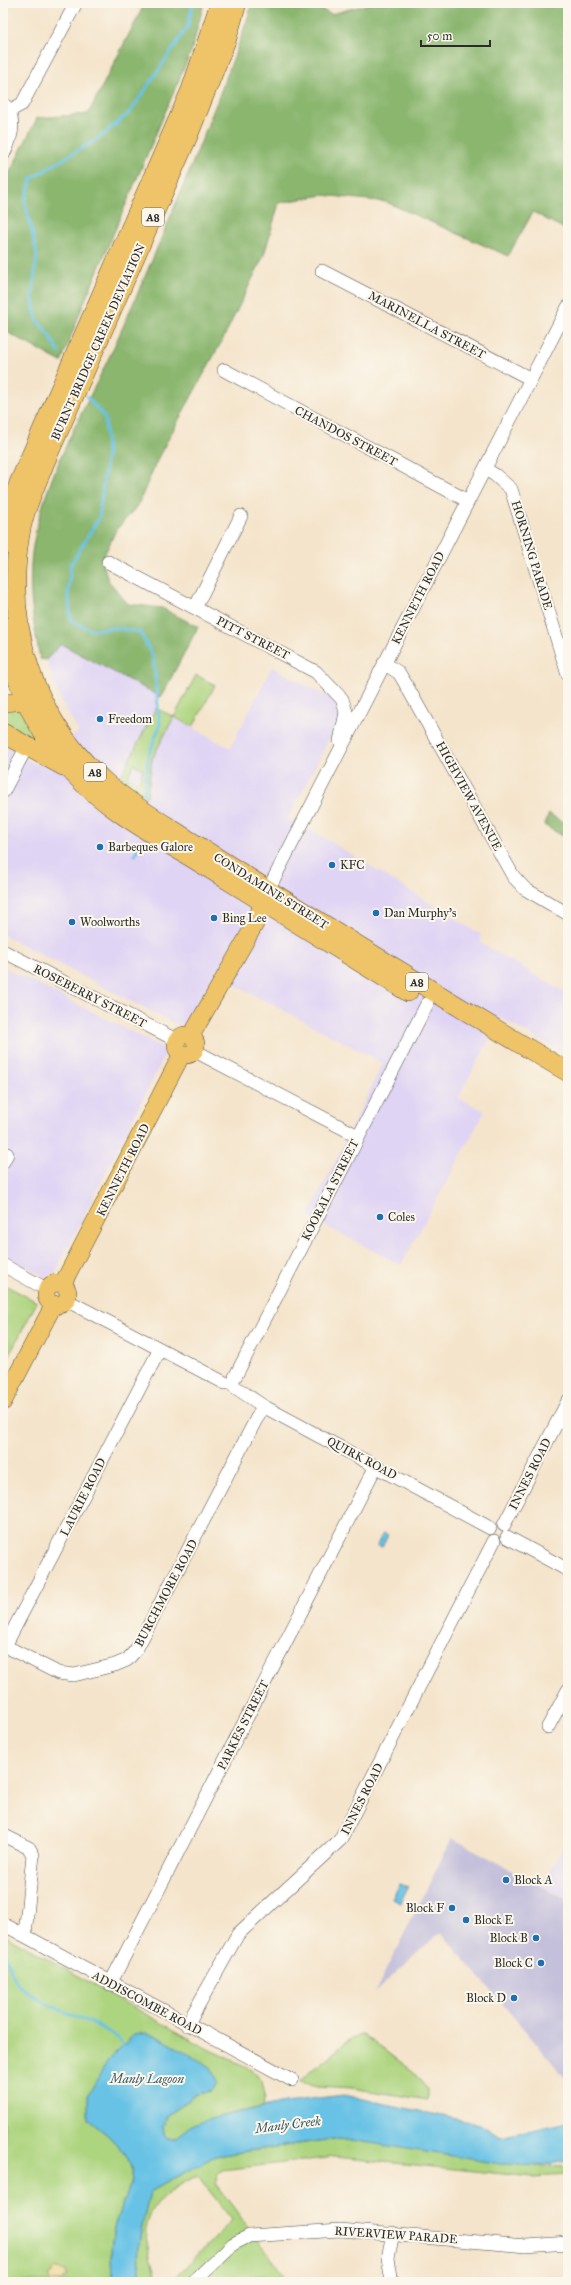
<svg xmlns="http://www.w3.org/2000/svg" width="571" height="2285" font-family="'IM FELL Great Primer',serif">
<style>
.built{fill:#e0d4f4}
.industrial{fill:#c4c0db}
.green{fill:#add47f;stroke:#6c8055;fill-rule:evenodd}
.forest{fill:#8ab66e;stroke:#5a704c}
.sand{fill:#eeda9e;stroke:#8c8264}
.water{fill:#67c2e5;stroke:#497688}
.lines{fill:none;stroke-linecap:round;stroke-linejoin:round}
.stream{stroke:#67c2e5;stroke-width:3}
.minor-casing{stroke:#494743;stroke-width:14}
.major-casing{stroke:#494743;stroke-width:18}
.highway-casing{stroke:#494743;stroke-width:20}
.minor{stroke:#fff;stroke-width:13}
.major{stroke:#efc469;stroke-width:17}
.highway{stroke:#efc469;stroke-width:19}
.poi-dot{fill:#1f6fb2;stroke:#fbf7ec;stroke-width:1.5}
.labels{text-anchor:middle;dominant-baseline:central;stroke-width:4;stroke-linejoin:round;paint-order:stroke}
.shield{fill:#fbf7ec;stroke:#696865;stroke-width:1}
.shield-label{font-size:11px;font-weight:bold;fill:#2b2b2b}
.street-label{font-size:12px;fill:#2b2b2b;stroke:#fbf7ec}
.poi-label{font-size:12px;fill:#2b2b2b;stroke:#fbf7ec;text-anchor:start}
.water-label{font-size:13px;font-style:italic;fill:#3d5863;stroke:#fbf7ec}
</style>
<rect width="100%" height="100%" fill="#fbf7ec"/>
<filter id="ink" filterUnits="userSpaceOnUse"><feTurbulence type="fractalNoise" baseFrequency=".025" numOctaves="2"/><feDisplacementMap in="SourceGraphic" scale="8" xChannelSelector="R" yChannelSelector="G"/><feConvolveMatrix kernelMatrix="1 2 1 2 8 2 1 2 1" color-interpolation-filters="sRGB"/></filter>
<filter id="wash" filterUnits="userSpaceOnUse"><feTurbulence type="fractalNoise" baseFrequency=".012" numOctaves="4" result="noise"/><feDisplacementMap in="SourceGraphic" scale="16" xChannelSelector="R" yChannelSelector="G"/><feGaussianBlur stdDeviation="0.9" result="paint"/><feColorMatrix in="noise" values="0 0 0 0 0 0 0 0 0 0 0 0 0 0 0 0 0 1.4 0 .05"/><feComposite in="paint" operator="in"/></filter>
<g filter="url(#wash)">
<rect width="100%" height="100%" fill="#f4e4cb"/>
<path class="built" d="M61,644L161,697L156,708L230,748L272,667L341,704L342,714L288,819L313,831L480,934L482,944L568,994V1056L501,1018L458,1098L485,1111L401,1265L308,1217L383,1063L214,974L185,1025H177L3,935V745L35,764L79,732L60,699L46,660Z
M3,967L164,1048L165,1055L55,1273L46,1277L3,1254Z
M568,1837V1899L543,1886Z"/>
<path class="industrial" d="M452,1838L568,1900V2081L441,1932L375,1992Z"/>
<path class="green" d="M196,675L215,685L193,727L174,717L152,759L147,797L120,778L156,708L174,717ZM134,764L143,769L139,783L127,777Z
M3,707H19L37,743L3,728Z
M3,1284L37,1302L3,1367Z
M3,1934L208,2049L251,2069L262,2081L265,2095L263,2107C232,2114 202,2118 176,2138H168L164,2134L163,2126L167,2116L197,2094L210,2092L134,2035L108,2060L88,2119C99,2129 116,2140 124,2152C144,2180 117,2206 113,2233C110,2250 111,2265 113,2282H3Z
M363,2034L414,2073L428,2090V2100L352,2088L318,2086L299,2082L346,2042Z
M339,2138L537,2166L568,2167V2175L533,2177L335,2157L222,2170L217,2174L216,2184L289,2282C285,2282 280,2283 276,2282C262,2280 260,2270 245,2282H171L232,2220L198,2176C175,2186 152,2201 146,2228C144,2236 154,2272 157,2282H145C130,2260 145,2216 150,2192L215,2156Z"/>
<path class="forest" d="M145,3H204L192,49L81,310L61,362L3,330V186L37,118L88,114Z
M251,3H313V6L331,14L373,3H568V231L533,212L508,256L386,202L323,195L279,203L264,255L224,337L159,456L138,505L116,530L102,560L108,580L128,604L162,608L198,627L161,697L61,644L46,660L40,659C33,622 27,584 33,546C45,473 88,405 118,338C165,232 210,125 249,15Z
M549,814L563,822L568,821V839L544,825Z"/>
<path class="sand" d="M55,2268L66,2271L67,2276L60,2282H51L48,2276L52,2274Z"/>
<path class="water" d="M383,1533L388,1535L382,1547L377,1545Z
M400,1884L408,1887L400,1903L392,1899Z
M145,2033L157,2036L211,2067L217,2083L210,2092L197,2094L167,2116L163,2126L164,2134L168,2138H176L190,2127L206,2120L285,2102L344,2095L480,2124L500,2137L568,2122V2161L537,2166L501,2164L339,2138L215,2156L150,2192C145,2216 130,2260 145,2282H113C111,2265 110,2250 113,2233C117,2206 144,2180 124,2152C116,2140 99,2129 88,2119V2095L108,2060L134,2035Z
M263,2276L274,2282H245L251,2277Z"/>
<g class="lines">
<path class="stream" d="M59,352L49,335L37,320L32,298L37,254L25,201L32,178L102,136L131,111L187,28L193,3
M87,397L105,418L107,453L99,518L71,564L68,593L71,621L92,630L114,628L140,632L153,657L160,725L148,757L144,795
M135,855L140,842
M3,1947C7,1958 11,1975 18,1984C39,2011 116,2022 124,2048"/>
</g>
</g>
<g filter="url(#ink)">
<g class="lines">
<g class="minor-casing">
<path id="minor" d="M3,103C17,118 12,138 3,155
M9,111L22,104L76,3
M322,271L531,379
M224,370L468,501
M485,469L495,475L511,489L568,675
M108,562L316,672L342,699L346,712L340,741
M195,608L241,516
M384,663L399,673L405,683L513,876L525,889L568,914
M3,792L27,746
M268,890L568,307
M3,951L178,1041
M195,1051L358,1136
M3,1162L7,1154
M3,1265L48,1290
M66,1300L225,1383
M235,1377L427,1004
M235,1387L263,1406L490,1528
M504,1525L568,1401
M507,1537L568,1570
M3,1645L58,1673L74,1675L115,1665L127,1660L136,1650L263,1406
M5,1646L160,1349
M548,1727L568,1690
M3,1835L29,1848L33,1855L25,1935
M3,1924L292,2080
M110,1984L376,1466
M187,2025L238,1934L340,1840L494,1541
M193,2282L233,2244L249,2236L340,2230L526,2246L568,2243
M392,2282L388,2258L393,2233"/>
</g>
<g class="major-casing">
<path id="major" d="M3,703L27,701
M176 1045a10 10 0 1 1 20 0a10 10 0 1 1-20 0Z
M191,1036L255,924L267,890
M46 1294a11 11 0 1 1 22 0a11 11 0 1 1-22 0Z
M62,1285L182,1054
M3,1402L54,1304"/>
</g>
<g class="highway-casing">
<path id="highway" d="M237,3L227,38L188,136L45,462C36,485 24,509 20,534C4,627 34,720 106,783C130,804 159,821 187,839C223,861 258,884 294,906C385,962 476,1018 568,1072
M3,545L10,511L19,483L191,90L220,3
M3,626C13,680 36,733 74,774C111,813 160,838 205,866C273,908 341,950 408,992
M3,733L63,766"/>
</g>
<use href="#minor" class="minor"/>
<use href="#major" class="major"/>
<use href="#highway" class="highway"/>
</g>
</g>
<g class="poi-dot">
<circle cx="100" cy="719" r="4"/>
<circle cx="100" cy="847" r="4"/>
<circle cx="332" cy="865" r="4"/>
<circle cx="376" cy="913" r="4"/>
<circle cx="214" cy="918" r="4"/>
<circle cx="72" cy="922" r="4"/>
<circle cx="380" cy="1217" r="4"/>
<circle cx="506" cy="1880" r="4"/>
<circle cx="452" cy="1908" r="4"/>
<circle cx="466" cy="1920" r="4"/>
<circle cx="536" cy="1938" r="4"/>
<circle cx="541" cy="1963" r="4"/>
<circle cx="514" cy="1998" r="4"/>
</g>
<g class="labels">
<g class="shield">
<rect x="142" y="208" width="22" height="18" rx="3"/>
<rect x="84" y="763" width="22" height="18" rx="3"/>
<rect x="406" y="973" width="22" height="18" rx="3"/>
</g>
<g class="shield-label">
<text x="153" y="217">A8</text>
<text x="95" y="772">A8</text>
<text x="417" y="982">A8</text>
</g>
<g class="street-label">
<text transform="translate(427 325) rotate(28)">MARINELLA STREET</text>
<text transform="translate(98 342) rotate(-66)">BURNT BRIDGE CREEK DEVIATION</text>
<text transform="translate(346 436) rotate(28)">CHANDOS STREET</text>
<text transform="translate(532 555) rotate(73)">HORNING PARADE</text>
<text transform="translate(418 598) rotate(-63)">KENNETH ROAD</text>
<text transform="translate(253 638) rotate(27)">PITT STREET</text>
<text transform="translate(469 796) rotate(61)">HIGHVIEW AVENUE</text>
<text transform="translate(271 891) rotate(32)">CONDAMINE STREET</text>
<text transform="translate(90 996) rotate(27)">ROSEBERRY STREET</text>
<text transform="translate(123 1170) rotate(-63)">KENNETH ROAD</text>
<text transform="translate(330 1190) rotate(-63)">KOORALA STREET</text>
<text transform="translate(362 1458) rotate(28)">QUIRK ROAD</text>
<text transform="translate(530 1474) rotate(-63)">INNES ROAD</text>
<text transform="translate(83 1497) rotate(-63)">LAURIE ROAD</text>
<text transform="translate(166 1593) rotate(-62)">BURCHMORE ROAD</text>
<text transform="translate(243 1725) rotate(-63)">PARKES STREET</text>
<text transform="translate(362 1799) rotate(-63)">INNES ROAD</text>
<text transform="translate(147 2003) rotate(28)">ADDISCOMBE ROAD</text>
<text transform="translate(396 2235) rotate(4)">RIVERVIEW PARADE</text>
</g>
<g class="poi-label">
<text x="108" y="719">Freedom</text>
<text x="108" y="847">Barbeques Galore</text>
<text x="340" y="865">KFC</text>
<text x="384" y="913">Dan Murphy's</text>
<text x="222" y="918">Bing Lee</text>
<text x="80" y="922">Woolworths</text>
<text x="388" y="1217">Coles</text>
<text x="514" y="1880">Block A</text>
<text x="444" y="1908" text-anchor="end">Block F</text>
<text x="474" y="1920">Block E</text>
<text x="528" y="1938" text-anchor="end">Block B</text>
<text x="533" y="1963" text-anchor="end">Block C</text>
<text x="506" y="1998" text-anchor="end">Block D</text>
</g>
<g class="water-label">
<text x="147" y="2079">Manly Lagoon</text>
<text transform="translate(288 2125) rotate(-7)">Manly Creek</text>
</g>
</g>
<rect width="571" height="2285" fill="none" stroke="#fbf7ec" stroke-width="16"/>
<path d="M421 40v6h69v-6" fill="none" stroke="#2b2b2b" stroke-width="2"/>
<text x="427" y="40" font-size="12" fill="#2b2b2b" stroke="#fbf7ec" stroke-width="3" paint-order="stroke">50 m</text>
</svg>
